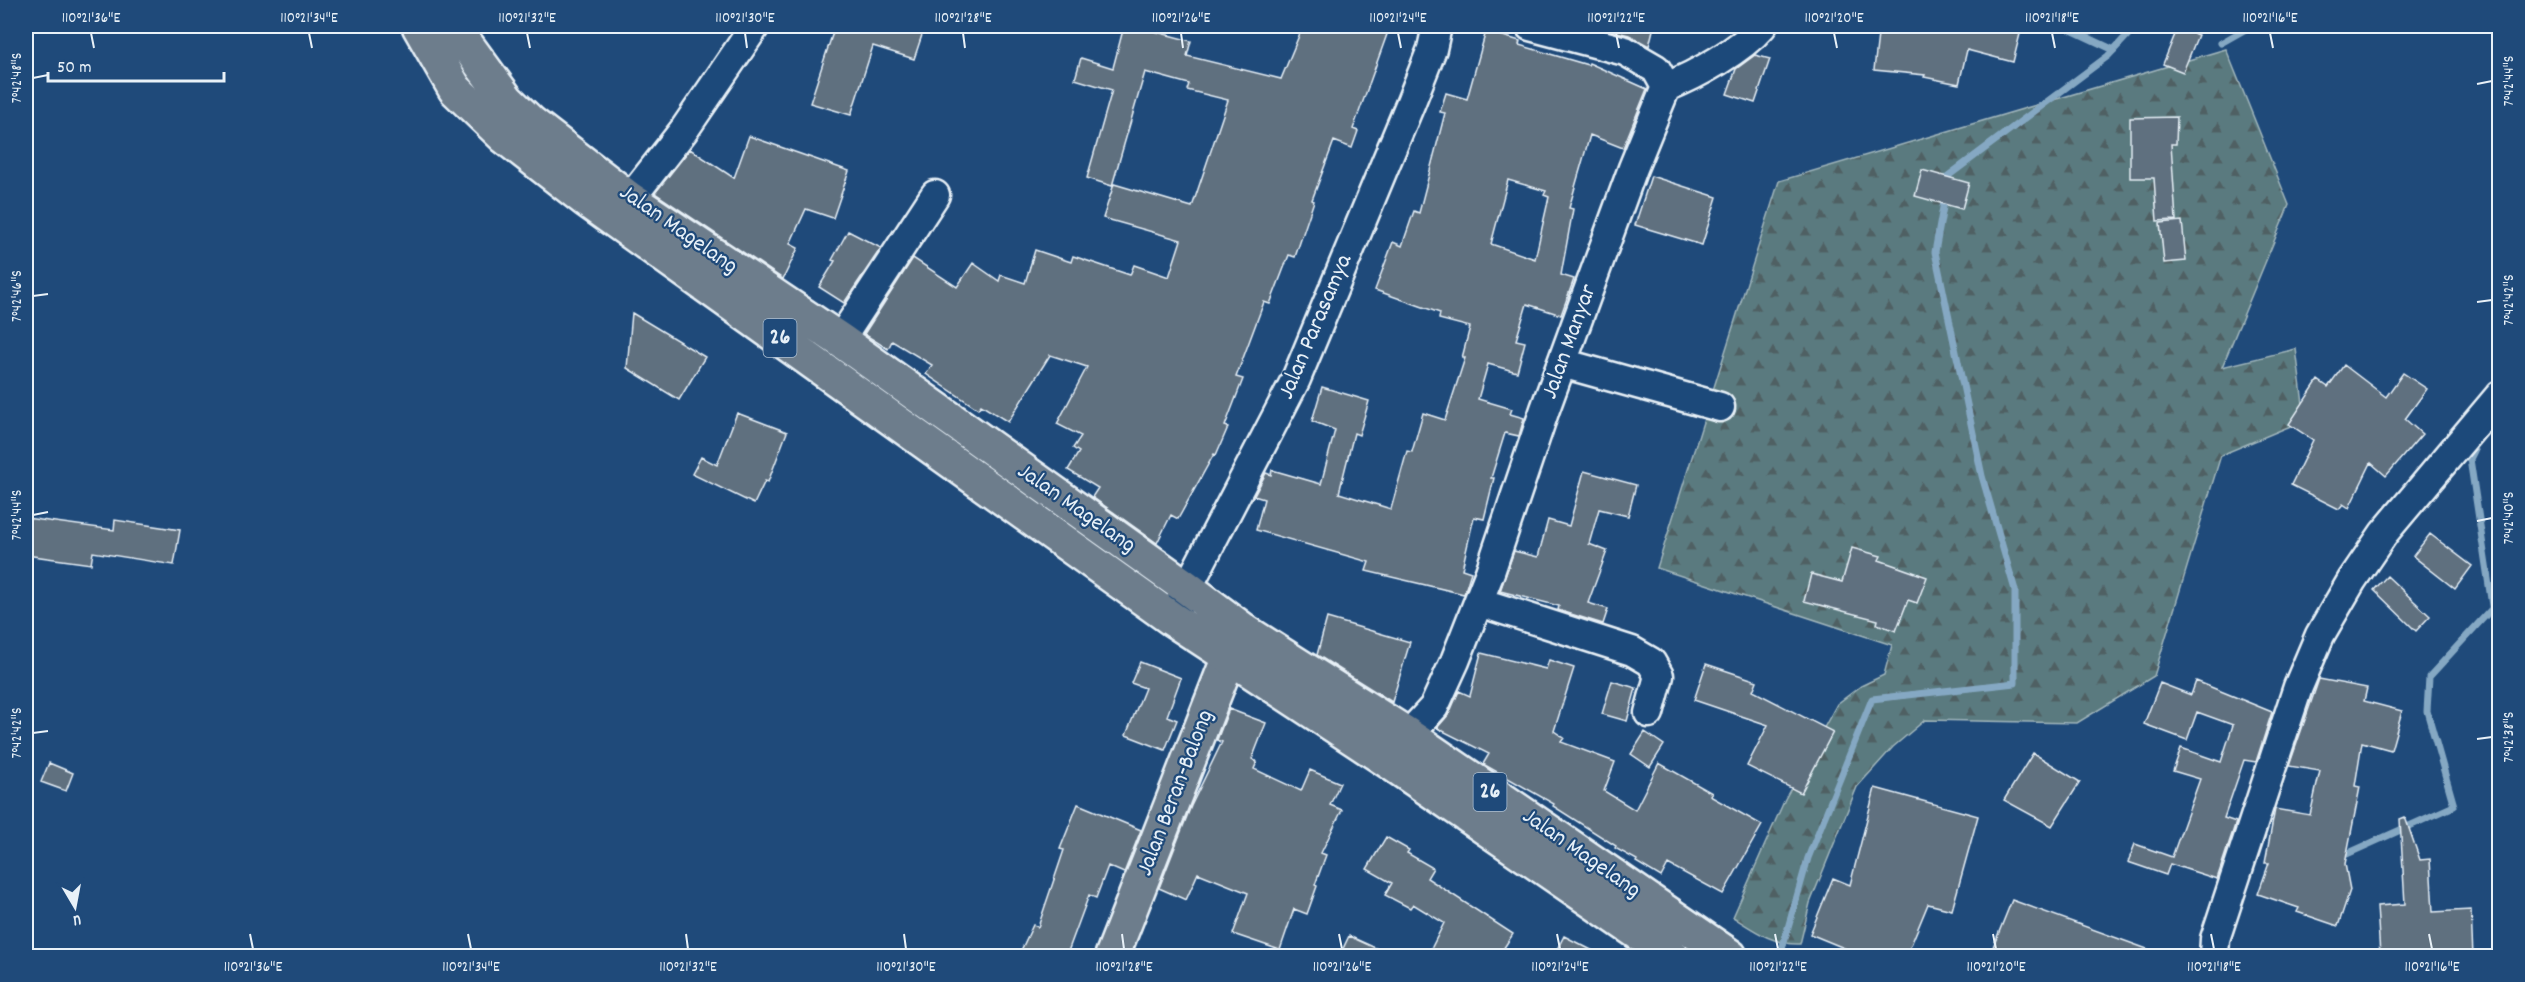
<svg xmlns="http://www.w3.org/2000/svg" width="2525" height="982" font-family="Dekko,sans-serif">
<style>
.forest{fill:url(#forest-firs);stroke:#a1b6bc;stroke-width:1.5}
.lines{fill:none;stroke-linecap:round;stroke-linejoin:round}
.stream{stroke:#85a8c3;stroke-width:7}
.building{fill:#5f6f7f;stroke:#e8f1f8;stroke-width:1.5;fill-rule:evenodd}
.minor-casing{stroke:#e8f1f8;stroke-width:33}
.major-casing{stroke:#e8f1f8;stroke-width:38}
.highway-casing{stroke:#e8f1f8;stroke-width:38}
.minor{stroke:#1f4a7a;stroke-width:28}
.major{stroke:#6d7d8c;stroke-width:33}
.highway{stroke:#6d7d8c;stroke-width:33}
.ticks{fill:none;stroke:#e8f1f8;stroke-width:2}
.labels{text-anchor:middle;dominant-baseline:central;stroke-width:4.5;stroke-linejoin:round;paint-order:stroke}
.shield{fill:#1f4a7a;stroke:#acbfd2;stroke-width:1.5}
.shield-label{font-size:22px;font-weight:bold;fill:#e8f1f8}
.street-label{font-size:24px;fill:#e8f1f8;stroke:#1f4a7a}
.neatline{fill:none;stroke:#e8f1f8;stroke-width:2}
.ticks-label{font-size:15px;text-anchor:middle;fill:#e8f1f8}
</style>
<defs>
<pattern id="forest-firs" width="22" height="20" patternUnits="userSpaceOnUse" patternTransform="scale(1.5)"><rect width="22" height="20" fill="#5a7a7f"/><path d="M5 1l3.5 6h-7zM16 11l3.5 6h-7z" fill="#506164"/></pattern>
</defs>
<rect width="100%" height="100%" fill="#1f4a7a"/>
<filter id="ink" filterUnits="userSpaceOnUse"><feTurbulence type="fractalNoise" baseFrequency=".0167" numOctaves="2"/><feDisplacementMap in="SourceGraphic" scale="12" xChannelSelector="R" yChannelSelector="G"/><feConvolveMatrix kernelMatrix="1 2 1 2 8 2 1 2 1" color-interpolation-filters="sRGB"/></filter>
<g filter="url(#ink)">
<path class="forest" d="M2226,49L2289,205L2222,367L2296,349L2305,420L2221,455L2154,676L2077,723L1925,720L1893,747L1857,787L1810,903L1800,944C1774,945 1755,931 1733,917L1785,799L1837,704L1861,686L1884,675L1892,645L1657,568L1779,181Z"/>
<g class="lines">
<path class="stream" d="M2063,26L2114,50
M2221,43L2251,26
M1947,185L1948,176L2108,56L2136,26
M2474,451L2470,459L2500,659
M2340,857L2454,806L2427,711L2429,677L2500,600
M1780,956L1808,858L1872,699L2015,683V590L1982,476L1935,252L1945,196"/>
</g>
<path class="building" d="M835,26H913L924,29L914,59L873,46L851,115L810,103Z
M1124,26H1134L1191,41L1187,56L1281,79L1303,26H1390L1353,129L1358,131L1352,148L1334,141L1312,200L1314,201L1295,257L1289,255L1270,304L1264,302L1236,377L1243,379L1225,426L1228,427L1216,455L1214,454L1178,519L1171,515L1157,543L1092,497L1098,488L1068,470L1079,452L1073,448L1081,436L1057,424L1087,367L1050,355L1008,422L981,405L978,409L926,374L932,365L892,341L888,349L864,334L913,258L957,287L973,263L999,281L1001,275L1025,283L1035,250L1071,262L1073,256L1130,275L1134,265L1169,277L1181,240L1103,218L1114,184L1192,207L1228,100L1187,90L1189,84L1145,72L1112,186L1087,178L1112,90L1075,79L1081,58L1113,68Z
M1593,26H1654L1649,46L1629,35Z
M1879,26H2022L2013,62L1967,50L1959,84L1924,77L1925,75L1874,70Z
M2178,27L2198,35L2183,72L2163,64Z
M1486,31L1520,41L1519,45L1588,65L1589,63L1647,89L1623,148L1590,135L1569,208L1573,209L1561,275L1574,279L1561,315L1527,304L1516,340L1525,342L1517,372L1488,364L1478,399L1512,409L1510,414L1524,418L1519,436L1505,433L1491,478H1494L1484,519L1474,517L1462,569L1471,572L1464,594L1366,571L1369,562L1256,530L1264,499L1254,496L1266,473L1271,475L1272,470L1321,484L1335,430L1312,421L1322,387L1369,401L1359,435L1354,433L1339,493L1391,509L1407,451L1412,452L1423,413L1445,420L1465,358H1462L1470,327L1439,319L1440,313L1375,290L1393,242L1402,246L1414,211L1419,213L1445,113L1440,112L1446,93L1467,99ZM1508,180L1546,191L1544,195L1549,197L1535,259L1491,244Z
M1755,55L1770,59L1755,103L1727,94L1736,69Z
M2177,117L2176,144H2171L2176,220L2157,221L2154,178H2130V118Z
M749,136L849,171L833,218L806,209L790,244L798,248L783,279L655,193L690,149L734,178Z
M1922,170L1969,183L1962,209L1915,196Z
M1651,176L1717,197L1702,245L1635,225Z
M2182,221L2186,261L2164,263L2160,223Z
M848,231L881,248L844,303L819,287L835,261L832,260Z
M632,313L705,357L679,400L627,368Z
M2344,365L2386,397L2403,373L2427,389L2405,419L2422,434L2386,476L2371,463L2349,508L2343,504L2339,509L2291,485L2313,440L2289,424L2318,380L2328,387Z
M737,413L787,432L768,482L765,481L754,504L692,474L701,457L717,465Z
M1584,471L1636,485L1628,516L1599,509L1589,544L1607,551L1588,603L1608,609L1603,624L1558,610L1559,606L1500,591L1514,551L1538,557L1548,520L1569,526Z
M26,518L114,530L115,520L180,530L174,565L93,552L91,564L26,555Z
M2430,534L2472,566L2455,589L2413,556Z
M1852,548L1881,556L1879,560L1927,577L1917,603L1908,600L1896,631L1877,624L1878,620L1804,601L1811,574L1842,582Z
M2387,576L2430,616L2416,631L2374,590Z
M1327,618L1410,642L1392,702L1317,655Z
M1481,653L1546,669L1549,660L1574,668L1554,731L1564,738L1561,742L1615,762L1604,791L1635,810L1659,763L1712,793L1710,796L1762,825L1723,894L1668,864L1661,877L1636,862L1637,860L1615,848L1616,846L1553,806L1554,804L1483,764L1489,754L1437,728L1449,714L1459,691L1470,696Z
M1140,662L1181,678L1167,716L1177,720L1165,750L1126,735L1145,688L1131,683Z
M1706,664L1757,681L1753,691L1833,732L1801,793L1747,766L1768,725L1694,700Z
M2319,679L2367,688L2364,701L2402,711L2391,750L2362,742L2355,786L2360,787L2345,864L2350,890L2338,926L2297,912L2299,908L2258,894L2269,863H2265L2275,809L2310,815L2320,771L2289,766Z
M1612,681L1636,688L1627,721L1602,714Z
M2196,681L2272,712L2256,762L2244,760L2224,818L2236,822L2217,879L2170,864L2166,875L2128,862L2135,844L2172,857L2200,779L2173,771L2181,748L2221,762L2233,725L2197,712L2187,740L2144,724L2160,683L2191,695Z
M1229,709L1266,723L1252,759L1257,762L1254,769L1301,791L1310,770L1340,783L1330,805L1342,810L1321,853L1326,855L1315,885L1317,886L1307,914L1294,909L1280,950L1233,934L1248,893L1198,873L1186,900L1159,888L1191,806L1222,742L1217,740Z
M1645,732L1664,745L1650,767L1631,754Z
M2033,753L2080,782L2052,826L2004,800Z
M49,763L73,773L66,791L41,782Z
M1875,788L1978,816L1952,910L1928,904L1906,957H1866L1810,934L1833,878L1850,885Z
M1078,804L1141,830L1124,873L1108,866L1096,898L1089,895L1066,957H1018L1033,925L1038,927L1064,850L1060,849Z
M2405,817L2420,860L2430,859L2433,912L2471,910L2473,957H2439V953L2380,955L2377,906L2405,904L2400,819Z
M1386,837L1409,850L1407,853L1433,868L1427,878L1513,934L1498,957H1427L1444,923L1413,904L1410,908L1385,895L1392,883L1367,869Z
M2012,900L2161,954L2160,957H1989Z
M1349,936L1395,957H1339Z
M1564,936L1605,957H1553Z"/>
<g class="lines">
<g class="minor-casing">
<path id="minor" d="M1666,87C1697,75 1741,50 1762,26
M630,199L684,130L755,26
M840,340L935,195
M1562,363L1720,407
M1479,602L1632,651L1651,662L1659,676L1649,713
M1178,606L1296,379L1411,102L1432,49L1437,26
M1408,735L1434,707L1455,661L1490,572L1545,409L1633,168L1666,87L1656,69L1625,51L1530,26
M2214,956L2215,939L2298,687L2320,635L2352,580L2384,533L2500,395"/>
</g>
<g class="major-casing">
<path id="major" d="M1112,956L1229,657L1245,634"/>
</g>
<g class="highway-casing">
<path id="highway" d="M419,26L455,89L505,137L586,200L1172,619L1391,763L1672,956
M453,26L507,100L530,122L630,199L840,340L1186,587L1246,632L1408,735L1730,956"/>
</g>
<use href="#minor" class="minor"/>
<use href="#major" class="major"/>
<use href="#highway" class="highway"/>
</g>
</g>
<path class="ticks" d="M91,33L94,48M309,33L312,48M527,33L530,48M745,33L747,48M963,33L965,48M1181,33L1183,48M1398,33L1401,48M1616,33L1619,48M1834,33L1837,48M2052,33L2055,48M2270,33L2273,48M33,78L48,75M2477,84L2492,81M33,296L48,294M2477,302L2492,300M33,515L48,512M2477,521L2492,518M33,733L48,731M2477,739L2492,737M250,934L253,949M468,934L471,949M686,934L688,949M904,934L906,949M1122,934L1124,949M1339,934L1342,949M1557,934L1560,949M1775,934L1778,949M1993,934L1996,949M2211,934L2214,949M2429,934L2432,949"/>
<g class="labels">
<g class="shield">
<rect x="763.5" y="319" width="33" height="38" rx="4.5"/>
<rect x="1473.5" y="773" width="33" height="38" rx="4.5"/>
</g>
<g class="shield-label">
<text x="780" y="338">26</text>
<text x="1490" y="792">26</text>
</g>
<g class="street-label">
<text transform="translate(678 230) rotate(35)">Jalan Magelang</text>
<text transform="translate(1316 327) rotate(-67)">Jalan Parasamya</text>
<text transform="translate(1570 342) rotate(-70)">Jalan Manyar</text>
<text transform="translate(1076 509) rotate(35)">Jalan Magelang</text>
<text transform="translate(1176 793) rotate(-69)">Jalan Beran-Balong</text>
<text transform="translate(1581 854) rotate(35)">Jalan Magelang</text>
</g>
</g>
<rect width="2525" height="982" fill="none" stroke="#1f4a7a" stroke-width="66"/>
<g transform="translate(75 907) rotate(170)" stroke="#1f4a7a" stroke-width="4.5" paint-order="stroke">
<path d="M0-4.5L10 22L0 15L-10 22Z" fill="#e8f1f8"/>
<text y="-9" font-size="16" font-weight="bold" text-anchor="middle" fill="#e8f1f8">U</text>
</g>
<path d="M48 72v9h176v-9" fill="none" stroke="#e8f1f8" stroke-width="3"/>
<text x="57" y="72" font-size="18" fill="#e8f1f8" stroke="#1f4a7a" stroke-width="4.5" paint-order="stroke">50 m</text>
<rect x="33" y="33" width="2459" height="916" class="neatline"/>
<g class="ticks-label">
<text x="91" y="22">110°21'36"E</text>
<text x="309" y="22">110°21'34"E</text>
<text x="527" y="22">110°21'32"E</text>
<text x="745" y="22">110°21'30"E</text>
<text x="963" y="22">110°21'28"E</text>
<text x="1181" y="22">110°21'26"E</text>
<text x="1398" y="22">110°21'24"E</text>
<text x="1616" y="22">110°21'22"E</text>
<text x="1834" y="22">110°21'20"E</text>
<text x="2052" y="22">110°21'18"E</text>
<text x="2270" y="22">110°21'16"E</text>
<text transform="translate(16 78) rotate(-90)" y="5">7°42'48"S</text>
<text transform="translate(2508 81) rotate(-90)" y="5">7°42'44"S</text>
<text transform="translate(16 296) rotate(-90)" y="5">7°42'46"S</text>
<text transform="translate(2508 300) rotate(-90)" y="5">7°42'42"S</text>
<text transform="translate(16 515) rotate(-90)" y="5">7°42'44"S</text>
<text transform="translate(2508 518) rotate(-90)" y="5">7°42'40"S</text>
<text transform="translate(16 733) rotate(-90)" y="5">7°42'42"S</text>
<text transform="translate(2508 737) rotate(-90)" y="5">7°42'38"S</text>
<text x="253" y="971">110°21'36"E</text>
<text x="471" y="971">110°21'34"E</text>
<text x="688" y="971">110°21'32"E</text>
<text x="906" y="971">110°21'30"E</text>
<text x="1124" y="971">110°21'28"E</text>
<text x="1342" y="971">110°21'26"E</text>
<text x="1560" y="971">110°21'24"E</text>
<text x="1778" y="971">110°21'22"E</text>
<text x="1996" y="971">110°21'20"E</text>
<text x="2214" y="971">110°21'18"E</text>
<text x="2432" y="971">110°21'16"E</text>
</g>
</svg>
